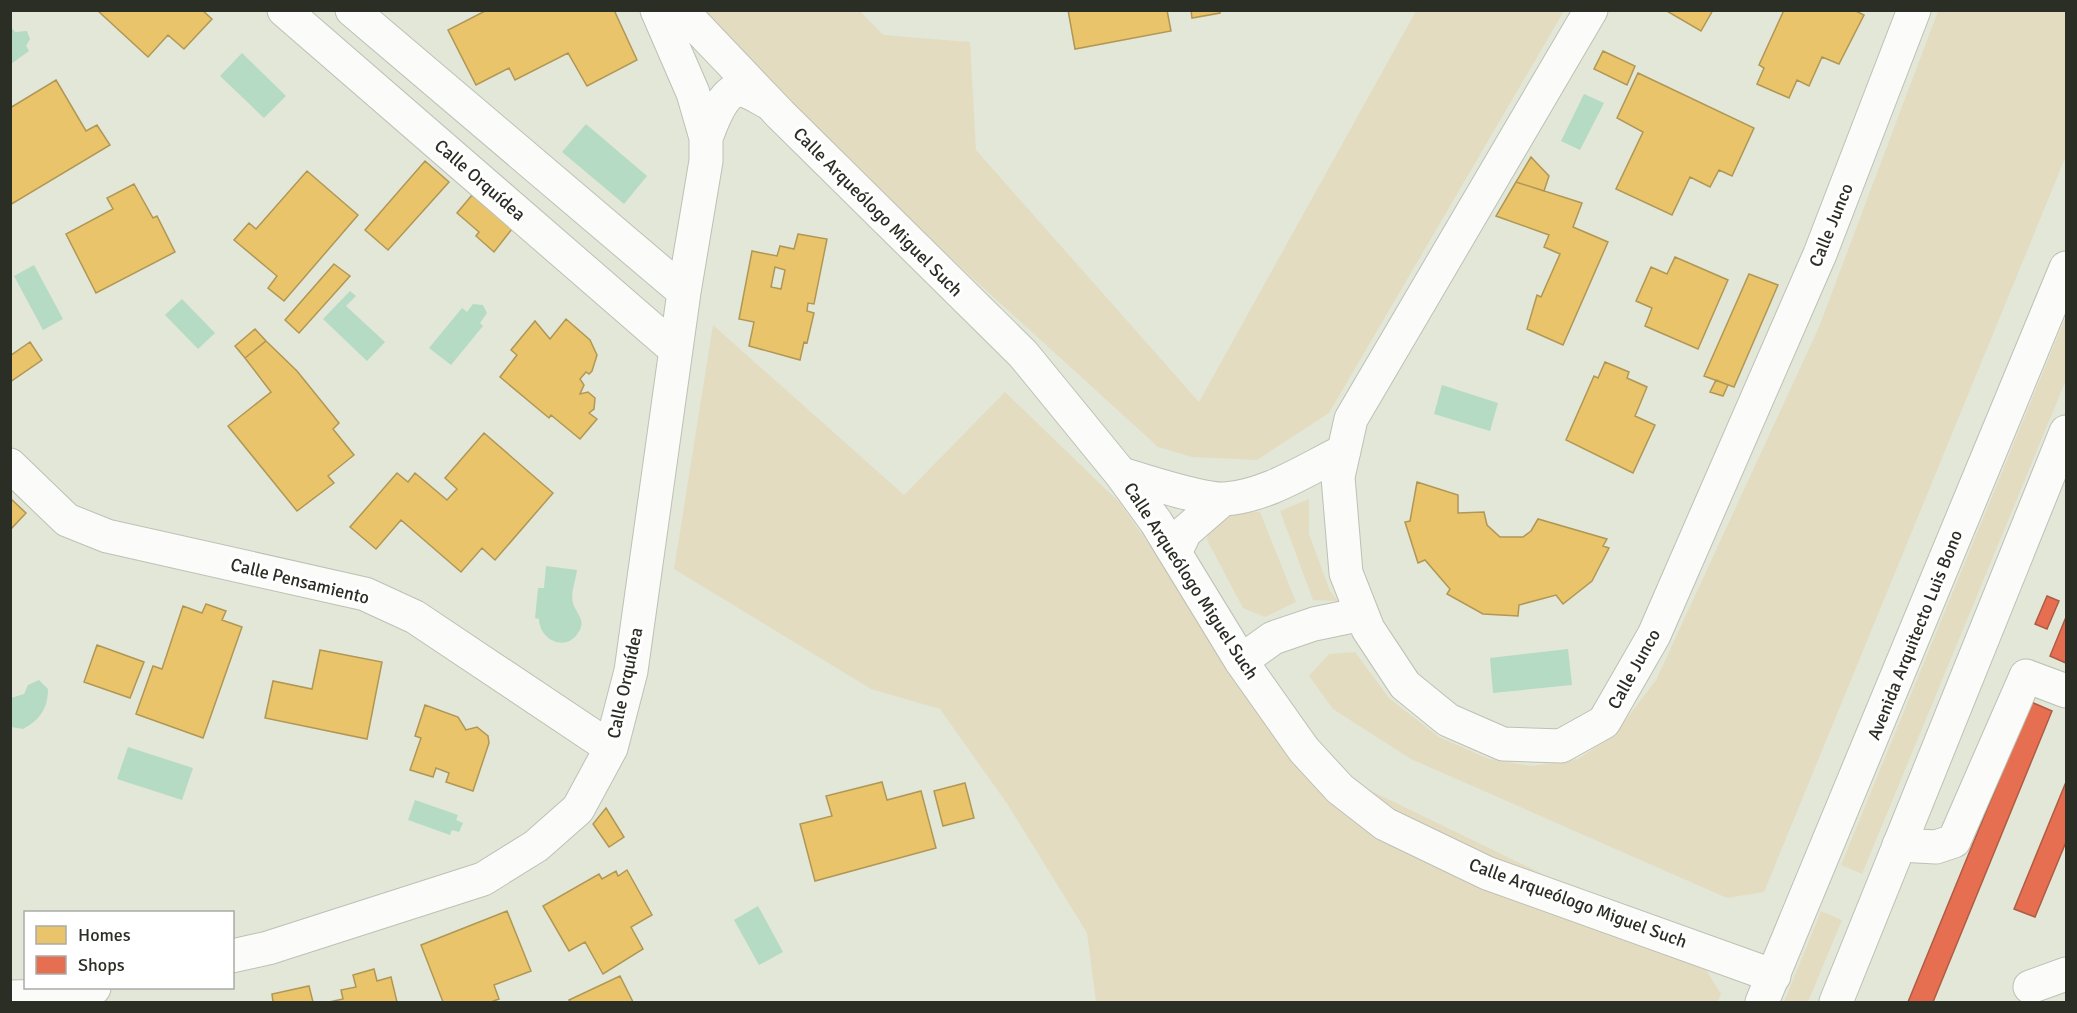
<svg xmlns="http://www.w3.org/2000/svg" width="2077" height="1013" font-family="Signika,sans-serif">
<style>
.green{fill:#e4dcc1}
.water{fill:#b5dbc4}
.homes{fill:#e9c46a;stroke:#b09755;stroke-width:1.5;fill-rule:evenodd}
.shops{fill:#e76f51;stroke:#af5c44;stroke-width:1.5}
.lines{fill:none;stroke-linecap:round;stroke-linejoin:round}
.minor-casing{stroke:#bdc1b5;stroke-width:35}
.major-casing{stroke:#bdc1b5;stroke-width:35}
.minor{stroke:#fbfbf9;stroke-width:33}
.major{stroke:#fbfbf9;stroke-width:33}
.labels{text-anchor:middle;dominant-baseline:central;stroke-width:6;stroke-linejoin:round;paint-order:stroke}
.street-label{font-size:18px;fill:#2b2e24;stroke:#fff}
</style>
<rect width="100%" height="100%" fill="#e2e7d8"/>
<path class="green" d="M699,11H860L883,35L970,42L976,150L1199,402L1416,11H1564L1329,413L1257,460L1192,457L1158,447L820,139Z
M1938,11H2066V156L1764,892L1727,898L1411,759L1333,709L1309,676L1329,654L1355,652L1389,698L1439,737L1489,759L1532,766L1578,759L1615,734L1656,680L1819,327Z
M2066,316V380L1862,874L1841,865Z
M713,325L904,495L1005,392L1119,502L1297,755L1691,946L1721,994L1718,1002H1096L1087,933L1008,805L940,709L871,689L674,569Z
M1309,499V534L1330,591L1338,601L1313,600L1280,511Z
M1232,512H1260L1296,602L1265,617L1243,608L1207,540L1211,518Z
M1821,911L1842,920L1808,1002H1784Z"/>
<path class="water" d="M12,28L15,32L27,31L30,39L26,46L29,51L11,64Z
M242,53L286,96L264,118L220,76Z
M1584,94L1604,103L1580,150L1561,141Z
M586,124L647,176L624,204L562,152Z
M34,265L63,319L43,330L14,276Z
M350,291L356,296L346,306L385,342L367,361L323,319Z
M182,299L215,333L198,349L165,315Z
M473,304L483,305L487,313L480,323L483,326L451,365L429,348L462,308L467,312Z
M1442,385L1498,403L1490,431L1434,414Z
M546,566L577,570C576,579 570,595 573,603C576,614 587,620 578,633C565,653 539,639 539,619L535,618L538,588H544Z
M1568,649L1572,685L1493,693L1490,658Z
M39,680L48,689C48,708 40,720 23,729L11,727V698L24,694L28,685Z
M128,747L193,768L182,800L117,779Z
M415,800L458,815L456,820L463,823L459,832L452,830L450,835L408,820Z
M758,906L783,952L759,965L734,920Z"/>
<path class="homes" d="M97,10H202L212,19L184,49L168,35L148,57Z
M487,10H614L637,60L587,86L568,53L515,80L509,68L476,85L448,30Z
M1068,10H1167L1171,31L1075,49Z
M1191,10H1220V13L1192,18Z
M1665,10H1713L1701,31Z
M1784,10H1854L1864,15L1839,64L1822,57L1809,86L1797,80L1789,98L1757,84L1764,68L1759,65Z
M1603,51L1635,66L1627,85L1594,69Z
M1638,73L1754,128L1732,176L1719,170L1710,187L1690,177L1672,215L1616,189L1643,132L1617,118Z
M56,80L86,131L97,125L110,145L10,205V108Z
M1531,157L1549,176L1544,191L1516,182Z
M425,161L449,182L388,250L365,230Z
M307,171L358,215L284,301L268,288L277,276L234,240L249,223L256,229Z
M1516,182L1582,203L1573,227L1608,242L1563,345L1527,329L1537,295L1541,297L1560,254L1544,247L1549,235L1496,216Z
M134,184L153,218L157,216L175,252L96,293L66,234L113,209L107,198Z
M472,195L512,229L494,252L476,236L479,232L457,213Z
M798,234L827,239L814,304L808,303L807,311L814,313L807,343L804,342L800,360L749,346L754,322L739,319L752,251L777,256L780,246L794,249ZM775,267L785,270L781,289L771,287Z
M1675,257L1728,280L1698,349L1645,326L1652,308L1636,301L1651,267L1667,274Z
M334,264L350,276L299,333L285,320Z
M1749,274L1778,285L1734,387L1704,376Z
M566,319L590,340L597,355L592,371L589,374L586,372L580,379L584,385L580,394L588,392L595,398L594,409L589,413L597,419L580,439L551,415L549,418L500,377L517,355L511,350L535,321L550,339Z
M255,329L266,341L245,358L235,346Z
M266,341L297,371L339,423L333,429L354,455L328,476L334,483L297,511L228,426L271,392L245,358Z
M30,342L42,360L10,382V356Z
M1605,362L1629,372L1627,378L1647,387L1635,416L1655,425L1633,473L1566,440L1594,376L1598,378Z
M1716,380L1728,385L1723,396L1710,392Z
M484,433L553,493L495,560L482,548L461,572L401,520L376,549L350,527L397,473L408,482L415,473L447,500L457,489L445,478Z
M1417,482L1458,495V513L1484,512L1487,525L1500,537H1523L1531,531L1538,519L1607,539L1603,546L1609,548L1592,581L1563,604L1556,595L1519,605L1518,616L1483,614L1447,594L1450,589L1425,560L1418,563L1405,522L1410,521Z
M10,498L26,513L10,530Z
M206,604L226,611L222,620L242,627L203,738L136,714L153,666L162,669L183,606L202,613Z
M97,645L144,662L130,698L84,682Z
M320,650L382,662L367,739L265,718L273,681L312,689Z
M425,705L458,717L466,730L477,727L488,736L489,743L473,791L446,782L449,773L436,768L433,777L410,770L421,738L415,736Z
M882,782L887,800L921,791L936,848L815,881L800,824L832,816L826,796Z
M965,783L974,818L943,826L934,791Z
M606,808L624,837L609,847L593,824Z
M627,870L652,915L631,927L643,949L603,974L585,942L569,951L543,906L599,874L602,879L616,871L618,876Z
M507,911L531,971L494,985L499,999L491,1002H443L421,945Z
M374,969L377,981L391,977L397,1002H329L343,999L341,990L356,987L353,975Z
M620,976L633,1002H571L569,1000Z
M309,986L313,1002H273L272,994Z"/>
<path class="shops" d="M2047,596L2059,601L2047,629L2035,624Z
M2066,617V663L2050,656Z
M2031,702L2052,711L1933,1002H1908Z
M2066,782V842L2035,917L2014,909Z"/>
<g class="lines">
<g class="minor-casing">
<path id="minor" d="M284,10L676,350
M352,10L684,292
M681,10L780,114L1023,354L1121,474L1156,522L1241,661L1304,750L1340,789L1385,824L1487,873L1774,976
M1591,10L1351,419L1338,477L1346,573L1368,629L1405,685L1448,720L1503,744L1561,746L1604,722L1654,635L1820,254L1914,10
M706,138C711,125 724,86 742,90C751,92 761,99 769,103
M10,465L67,520L107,536L365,594L415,617L611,748
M1121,474C1147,481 1200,500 1225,499C1267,496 1307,469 1344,451
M1175,553L1185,532L1223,499
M1241,661L1273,638L1314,624L1362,614
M1899,845L1936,847L1954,841L2026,676L2066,691
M232,956L268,948L483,879L536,846L578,809L611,748L631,671L684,292L706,161V138L693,93L657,10
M2030,987L2066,974
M10,997L55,996L94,988"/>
</g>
<g class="major-casing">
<path id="major" d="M1762,1002L2066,268
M1836,1002L2066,432"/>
</g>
<use href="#minor" class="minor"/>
<use href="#major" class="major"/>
</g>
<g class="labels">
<g class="street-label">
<text transform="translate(480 180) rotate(41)">Calle Orquídea</text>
<text transform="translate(878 212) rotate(45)">Calle Arqueólogo Miguel Such</text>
<text transform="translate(1831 225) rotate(-68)">Calle Junco</text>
<text transform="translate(300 581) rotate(14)">Calle Pensamiento</text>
<text transform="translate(1191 581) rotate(57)">Calle Arqueólogo Miguel Such</text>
<text transform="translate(1915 635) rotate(-68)">Avenida Arquitecto Luis Bono</text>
<text transform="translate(1634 669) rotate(-61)">Calle Junco</text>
<text transform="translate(625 683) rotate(-78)">Calle Orquídea</text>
<text transform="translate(1578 903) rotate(20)">Calle Arqueólogo Miguel Such</text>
</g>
</g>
<rect width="2077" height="1013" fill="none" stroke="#2b2e24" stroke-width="24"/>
<rect x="24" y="911" width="210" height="78" fill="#ffffff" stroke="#aaaba7" stroke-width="1.5"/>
<rect x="36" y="926" width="30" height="18" fill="#e9c46a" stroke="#aaaba7" stroke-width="1.5"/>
<text x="78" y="941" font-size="18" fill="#2b2e24">Homes</text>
<rect x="36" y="956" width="30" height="18" fill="#e76f51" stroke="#aaaba7" stroke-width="1.5"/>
<text x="78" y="971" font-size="18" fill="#2b2e24">Shops</text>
</svg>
